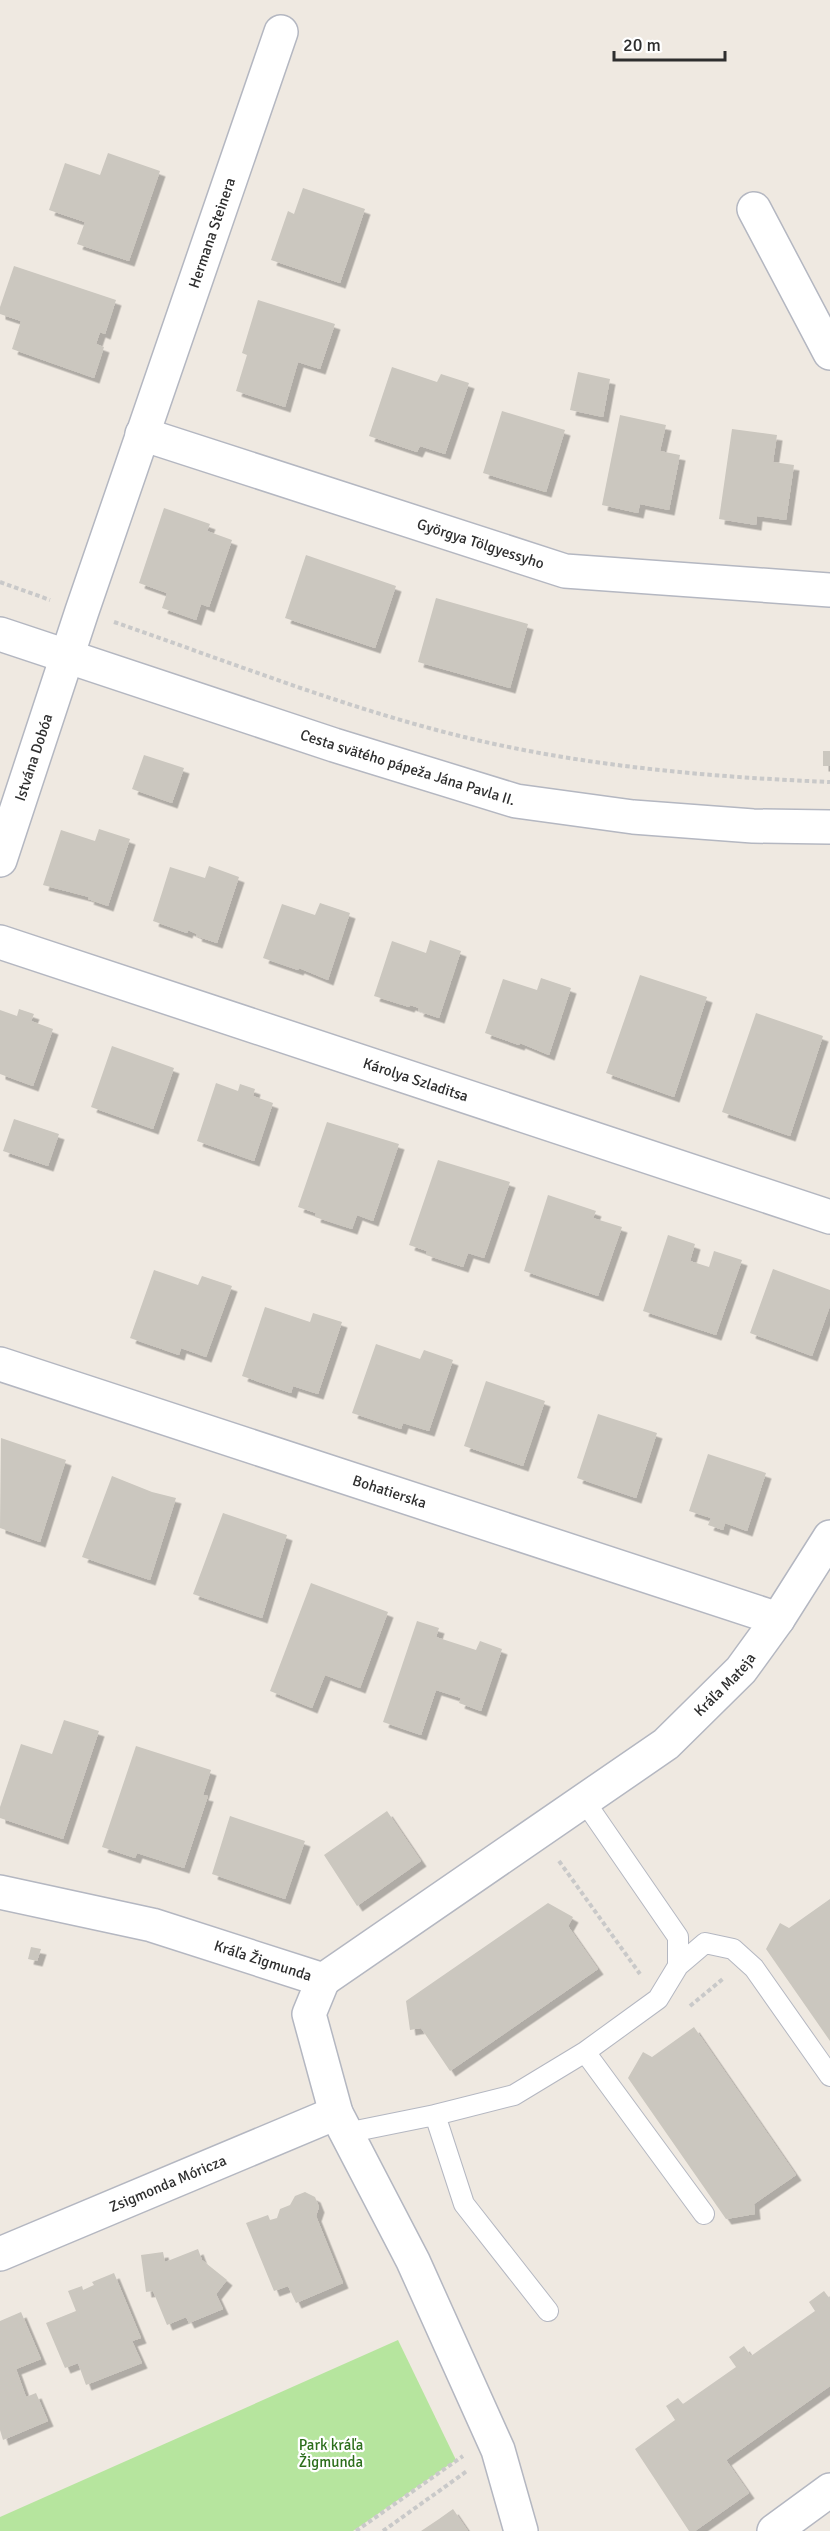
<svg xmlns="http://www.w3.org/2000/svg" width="830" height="2531" font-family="Signika,sans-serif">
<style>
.green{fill:#b6e59e}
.building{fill:#cbc7bf;filter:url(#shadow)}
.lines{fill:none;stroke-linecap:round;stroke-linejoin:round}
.service-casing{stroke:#b4b7c1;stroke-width:22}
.minor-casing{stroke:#b4b7c1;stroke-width:36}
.path{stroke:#c9c9c9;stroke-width:4;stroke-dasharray:4.5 3;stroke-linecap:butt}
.service{stroke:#fff;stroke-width:20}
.minor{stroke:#fff;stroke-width:33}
.labels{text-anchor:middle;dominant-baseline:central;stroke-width:4.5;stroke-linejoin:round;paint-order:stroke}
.street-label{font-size:15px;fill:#2e2e2e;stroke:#fff}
.park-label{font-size:15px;fill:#2c6e1b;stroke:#fff}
</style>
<defs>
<filter id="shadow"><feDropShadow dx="5.5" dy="5.5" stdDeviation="0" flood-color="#0004"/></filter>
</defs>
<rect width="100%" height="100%" fill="#efe9e1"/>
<path class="green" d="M398,2340L456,2460L353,2531H0V2517Z"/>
<path class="building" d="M108,153L160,171L129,261L77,244L85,222L49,210L65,163L100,175Z
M303,188L365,209L340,283L271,260L288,211L294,214Z
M14,266L116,300L105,334L100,332L96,344L104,347L94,378L12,349L21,321L0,314V307Z
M258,300L335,324L320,369L298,362L285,407L236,391L247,355L242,353Z
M392,367L437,382L441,374L469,383L445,454L420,446L417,452L369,436Z
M578,372L610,379L603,417L570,410Z
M502,411L565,430L546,492L483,473Z
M620,415L666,425L660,451L680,455L669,510L640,504L638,513L602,505Z
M732,429L777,435L773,462L794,465L786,520L757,516L756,525L719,519Z
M164,508L210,524L207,531L232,540L209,607L201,604L196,620L162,608L167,593L139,583Z
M306,555L396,586L375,648L285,618Z
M436,598L528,624L510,688L418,662Z
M823,751H830V766H823Z
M144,755L184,768L172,803L132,789Z
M99,829L130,839L108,906L88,899L89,897L43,885L61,830L95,841Z
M209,866L239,877L217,943L196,936L197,934L188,930L187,933L153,921L170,867L205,878Z
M320,903L350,913L328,980L299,968L298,970L263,958L282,904L315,915Z
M430,940L461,951L439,1018L418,1011L419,1008L410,1005L409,1007L374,996L392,941L426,953Z
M640,975L707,997L674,1097L606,1073Z
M541,978L571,988L549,1055L520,1043L519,1045L485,1033L503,979L537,990Z
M19,1009L34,1014L31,1021L53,1029L33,1086L0,1074V1010L17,1016Z
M756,1013L823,1036L790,1136L722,1112Z
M112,1046L174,1068L153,1129L91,1107Z
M216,1083L238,1091L240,1084L255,1089L253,1096L273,1103L254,1161L197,1141Z
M14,1119L59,1134L48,1166L3,1151Z
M327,1122L399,1144L373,1221L357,1215L352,1229L315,1217L316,1213L298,1207Z
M438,1160L510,1182L484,1258L468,1253L463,1267L426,1255L427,1251L409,1245Z
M548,1195L596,1211L593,1218L622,1227L598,1296L524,1271Z
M668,1235L695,1244L690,1261L709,1267L714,1251L742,1260L716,1335L643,1311Z
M773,1269L830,1290V1306L812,1356L750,1333Z
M154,1270L198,1285L202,1276L232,1286L206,1357L181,1348L179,1355L130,1338Z
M265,1307L310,1322L313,1313L342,1322L318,1394L293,1386L291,1393L242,1376Z
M376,1344L420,1359L424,1350L453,1360L429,1431L403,1423L401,1429L352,1413Z
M486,1381L545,1401L523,1466L464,1446Z
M598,1414L657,1433L636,1498L577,1478Z
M1,1438L66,1460L40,1542L0,1528Z
M708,1454L766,1473L747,1531L725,1523L723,1530L708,1525L711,1518L689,1511Z
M112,1476L152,1492L176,1498L150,1580L82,1557Z
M223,1513L287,1535L262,1618L193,1594Z
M311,1583L388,1612L360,1688L325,1675L312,1708L270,1691Z
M417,1621L439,1628L436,1637L476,1650L480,1641L502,1649L481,1711L459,1703L461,1698L436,1690L421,1735L383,1722Z
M64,1720L99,1731L63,1839L0,1818V1807L21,1744L52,1754Z
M136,1746L211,1770L203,1795L208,1796L184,1868L137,1853L135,1858L102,1847Z
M387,1811L421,1861L357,1906L324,1855Z
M230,1816L305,1841L285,1899L212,1874Z
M830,1899V2041L766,1949L780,1923L789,1928Z
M548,1903L573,1917L568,1926L598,1969L450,2071L421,2028L410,2030L406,2001Z
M31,1947L41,1949L37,1961L28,1959Z
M694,2027L796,2175L754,2204L755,2214L726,2219L628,2078L643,2052L652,2057Z
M305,2192L315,2197L319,2207L316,2216L343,2283L296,2303L288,2286L274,2291L246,2223L268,2215L270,2220L277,2218L280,2209L290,2205L295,2196Z
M198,2249L202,2260L227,2280L216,2294L223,2309L189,2323L186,2317L167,2325L153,2291L146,2292L141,2255L163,2252L165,2262Z
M114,2273L141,2338L132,2341L142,2363L86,2385L78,2363L65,2368L46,2323L76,2311L68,2291L82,2286L83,2290L94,2285L92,2282Z
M824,2291L830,2299V2386L726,2460L749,2493L695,2531H689L635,2449L675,2420L666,2406L678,2398L683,2404L736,2367L729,2357L744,2346L751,2356L815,2311L809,2302Z
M21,2312L41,2359L16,2369L26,2397L36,2393L48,2421L3,2440L0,2430V2321Z
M453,2509L468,2531H421L439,2519Z"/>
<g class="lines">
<g class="service-casing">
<path id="service" d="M678,1966L705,1943L733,1949L754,1968L830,2076
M585,2052L658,1999L678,1966V1937L585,1802
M435,2115L514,2095L585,2052L704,2214
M346,2133L435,2115L464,2204L548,2311"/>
</g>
<g class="minor-casing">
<g id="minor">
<path d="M754,209L830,353"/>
<path id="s1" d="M142,434L565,571L830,590"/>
<path id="s2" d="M0,634L334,745L516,801L633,817L753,826L830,827"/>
<path id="s3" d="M0,860L82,611L281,32"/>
<path id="s4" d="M0,942L830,1217"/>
<path id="s5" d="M0,1364L778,1619"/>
<path id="s6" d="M0,1892L152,1925L323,1980"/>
<path id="s7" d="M323,1980L666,1744L741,1670L778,1619L830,1537"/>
<path d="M323,1980L309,2014L336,2113L413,2261L498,2450L521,2531"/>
<path id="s8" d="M0,2254L336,2113"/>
<path d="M774,2531L830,2490"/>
</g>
</g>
<path class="path" d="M0,582L50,600
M114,622C230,662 345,708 464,737C583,766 708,777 830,782
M559,1861L640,1974
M690,2006L724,1978
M356,2531L463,2456
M383,2531L467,2471"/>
<use href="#service" class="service"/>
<use href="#minor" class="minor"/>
</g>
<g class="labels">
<g class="street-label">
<text stroke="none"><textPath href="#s3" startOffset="662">Hermana Steinera</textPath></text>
<text stroke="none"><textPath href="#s1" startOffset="356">Györgya Tölgyessyho</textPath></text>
<text stroke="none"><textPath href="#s3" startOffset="108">Istvána Dobóa</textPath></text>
<text stroke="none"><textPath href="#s2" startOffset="429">Cesta svätého pápeža Jána Pavla II.</textPath></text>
<text stroke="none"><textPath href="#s4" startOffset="438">Károlya Szladitsa</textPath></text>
<text stroke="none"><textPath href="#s5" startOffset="410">Bohatierska</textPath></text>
<text stroke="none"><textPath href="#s7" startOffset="500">Kráľa Mateja</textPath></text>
<text stroke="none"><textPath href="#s6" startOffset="272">Kráľa Žigmunda</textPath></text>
<text stroke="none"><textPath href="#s8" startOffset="182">Zsigmonda Móricza</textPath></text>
</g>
<g class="park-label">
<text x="331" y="2445">Park kráľa<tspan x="331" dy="17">Žigmunda</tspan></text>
</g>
</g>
<path d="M614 51v9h111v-9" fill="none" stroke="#2e2e2e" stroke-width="3"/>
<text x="623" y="51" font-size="18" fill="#2e2e2e" stroke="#ffffff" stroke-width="4.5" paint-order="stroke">20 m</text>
</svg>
